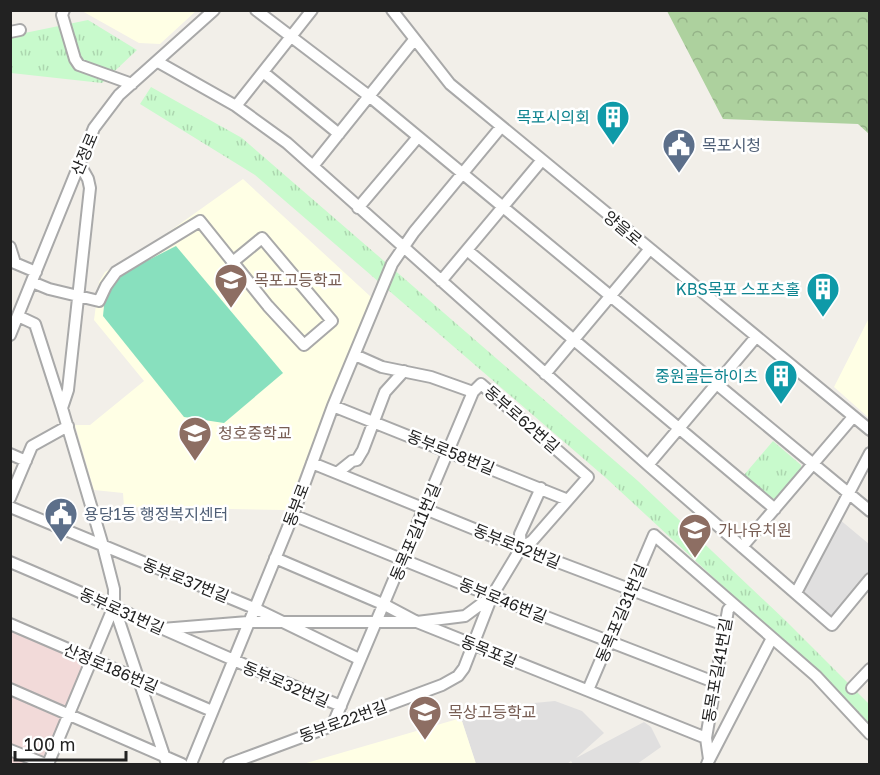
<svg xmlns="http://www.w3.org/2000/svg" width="880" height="775" font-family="'Golos Text','Noto Sans KR',sans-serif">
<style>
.residential{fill:#e0dfdf}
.commercial{fill:#f2dad9}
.education{fill:#ffffe5}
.forest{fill:url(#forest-crowns)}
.park{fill:url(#park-tufts)}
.pitch{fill:#88e0be}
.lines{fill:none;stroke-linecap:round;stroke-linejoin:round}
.minor-casing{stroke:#a9a9a9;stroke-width:14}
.minor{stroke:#fff;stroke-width:10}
.labels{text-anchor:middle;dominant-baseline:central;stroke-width:5;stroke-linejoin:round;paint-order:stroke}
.culture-label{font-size:16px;fill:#0d838f;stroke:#fff;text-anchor:end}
.service-label{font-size:16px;fill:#4e5e75;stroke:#fff;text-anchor:start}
.street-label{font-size:16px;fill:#222;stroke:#fff}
.education-label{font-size:16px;fill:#785e54;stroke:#fff;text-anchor:start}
</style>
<defs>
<pattern id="forest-crowns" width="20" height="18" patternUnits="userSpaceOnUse" patternTransform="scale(1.5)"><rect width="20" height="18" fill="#add19e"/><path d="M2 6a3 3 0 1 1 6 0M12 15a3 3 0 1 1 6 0" fill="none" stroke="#95b388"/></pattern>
<pattern id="park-tufts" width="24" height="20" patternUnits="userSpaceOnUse" patternTransform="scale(1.5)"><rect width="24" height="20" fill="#c8facc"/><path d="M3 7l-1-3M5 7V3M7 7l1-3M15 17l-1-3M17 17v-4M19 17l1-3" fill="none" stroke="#acd6af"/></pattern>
</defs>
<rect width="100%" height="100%" fill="#f2efe9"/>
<path class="residential" d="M839,519L869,544V575L834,618H829L802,594V589Z
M555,701L582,711L604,733L576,758L644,722L651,727L661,747L637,764H573L571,761L567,764H476L461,718L513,705Z"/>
<path class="commercial" d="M11,624L91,659L48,764H11Z"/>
<path class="education" d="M82,11L196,10V11L160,44L139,43Z
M243,179L371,297L286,510L124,507L123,493L94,490L75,425H90L144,381L94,320L99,282L105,272L160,238Z
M869,318V418L834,387Z
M461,718L476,764H303Z"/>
<path class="forest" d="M667,11H869V134L858,124L723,119Z"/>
<path class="park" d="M88,20L137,50L102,83L11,73L10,36Z
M151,87L242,138L638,481L786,621L869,704V729L821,677L606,478L255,175L140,104Z
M773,441L801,465V471L778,498L772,499L744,475Z"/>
<path class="pitch" d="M176,246L283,373L224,423L184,417L103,316L105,296L115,277Z"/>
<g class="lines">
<g class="minor-casing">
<path id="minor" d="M64,10L62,15L75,59L79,65L132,84
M256,10L369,96L870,511
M392,10L450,84L870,430
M10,32L20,30
M158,62L236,106L287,143L648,465L832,625L870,579
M263,72L339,134
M236,106L312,10
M79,163L88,179L90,188L68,390L62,408L103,546L114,589V606L167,764
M313,166L414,40
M358,208L418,137
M10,247L15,263
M467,250L775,509
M10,261L36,272
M441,281L542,160
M32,282L49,289L99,301L106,286L116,272L200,221L268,306L304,345L332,321L262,238L234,261
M18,316L35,324L62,408
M10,335L94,128L119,95L214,10
M355,355L382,367L431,377L473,392
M545,374L649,250
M333,406L568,500
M10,454L26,461
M312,463L521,548L724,625
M648,465L756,337
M337,473L352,461L357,460L363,450L385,392L404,371
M10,498L32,446L68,426
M10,507L254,608L359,659
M293,515L492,596L714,682
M742,547L853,417
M275,558L385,605L417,622L706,738
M10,562C121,609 230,660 341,706
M796,593L870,453
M10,624L212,711
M162,629L248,622H417L465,616L492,596
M852,688L870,669
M10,689L182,764
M588,690L654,535L816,676L870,734
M333,724L473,392L481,384L588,477L532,541L521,548
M10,750L45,764
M709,760L772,638
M48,764L114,606
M191,764L293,515L333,406L392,264L414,232L501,127
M229,764L442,685L458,676L464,668L492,596L521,548L520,534L541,488
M707,764L709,759L706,738L728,610L733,604"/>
</g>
<use href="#minor" class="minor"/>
</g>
<defs>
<g id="building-pin" transform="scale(1.725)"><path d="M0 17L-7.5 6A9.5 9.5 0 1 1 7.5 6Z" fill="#0f9aa8" stroke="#fff"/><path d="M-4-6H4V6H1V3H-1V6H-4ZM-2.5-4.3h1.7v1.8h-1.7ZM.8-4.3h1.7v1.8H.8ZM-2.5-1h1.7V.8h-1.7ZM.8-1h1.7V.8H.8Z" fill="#fff"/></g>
<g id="civic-pin" transform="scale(1.725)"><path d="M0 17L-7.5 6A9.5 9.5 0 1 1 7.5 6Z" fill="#5c6f8a" stroke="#fff"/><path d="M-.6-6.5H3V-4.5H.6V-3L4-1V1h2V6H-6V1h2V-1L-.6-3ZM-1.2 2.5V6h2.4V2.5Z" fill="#fff"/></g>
<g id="school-pin" transform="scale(1.725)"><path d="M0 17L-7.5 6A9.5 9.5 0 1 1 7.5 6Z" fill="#8d6e63" stroke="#fff"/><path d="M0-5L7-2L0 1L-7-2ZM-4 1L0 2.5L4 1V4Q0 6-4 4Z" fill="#fff"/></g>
</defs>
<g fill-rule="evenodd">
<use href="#building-pin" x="613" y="117"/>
<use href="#civic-pin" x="679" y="145"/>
<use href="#school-pin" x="231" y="280"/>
<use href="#building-pin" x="823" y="289"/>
<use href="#building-pin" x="781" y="376"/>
<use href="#school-pin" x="195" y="433"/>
<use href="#civic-pin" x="61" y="514"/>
<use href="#school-pin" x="695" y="530"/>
<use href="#school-pin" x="425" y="712"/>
</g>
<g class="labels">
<g class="culture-label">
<text x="590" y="117">목포시의회</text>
<text x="800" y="289">KBS목포 스포츠홀</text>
<text x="758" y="376">중원골든하이츠</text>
</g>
<g class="service-label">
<text x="702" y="145">목포시청</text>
<text x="84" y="514">용당1동 행정복지센터</text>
</g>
<g class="street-label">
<text transform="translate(84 154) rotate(-67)">산정로</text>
<text transform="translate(623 228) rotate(40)">양을로</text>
<text transform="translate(522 419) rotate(41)">동부로62번길</text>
<text transform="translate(451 452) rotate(22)">동부로58번길</text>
<text transform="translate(296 505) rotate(-69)">동부로</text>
<text transform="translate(415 532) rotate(-67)">동목포길11번길</text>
<text transform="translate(517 546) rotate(22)">동부로52번길</text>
<text transform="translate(186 580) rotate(22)">동부로37번길</text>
<text transform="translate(503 600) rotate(22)">동부로46번길</text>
<text transform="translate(122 611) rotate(24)">동부로31번길</text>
<text transform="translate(621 613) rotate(-67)">동목포길31번길</text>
<text transform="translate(489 651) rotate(22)">동목포길</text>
<text transform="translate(111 668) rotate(23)">산정로186번길</text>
<text transform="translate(717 670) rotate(-80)">동목포길41번길</text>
<text transform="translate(286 684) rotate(23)">동부로32번길</text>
<text transform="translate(343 721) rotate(-20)">동부로22번길</text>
</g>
<g class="education-label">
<text x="254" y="280">목포고등학교</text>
<text x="218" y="433">청호중학교</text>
<text x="718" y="530">가나유치원</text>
<text x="448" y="712">목상고등학교</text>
</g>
</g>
<rect width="880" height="775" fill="none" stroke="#222222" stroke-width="24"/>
<path d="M15 751v9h111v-9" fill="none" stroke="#222222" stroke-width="3"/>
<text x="24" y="751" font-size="18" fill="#222222" stroke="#ffffff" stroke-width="4.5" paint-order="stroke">100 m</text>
</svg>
